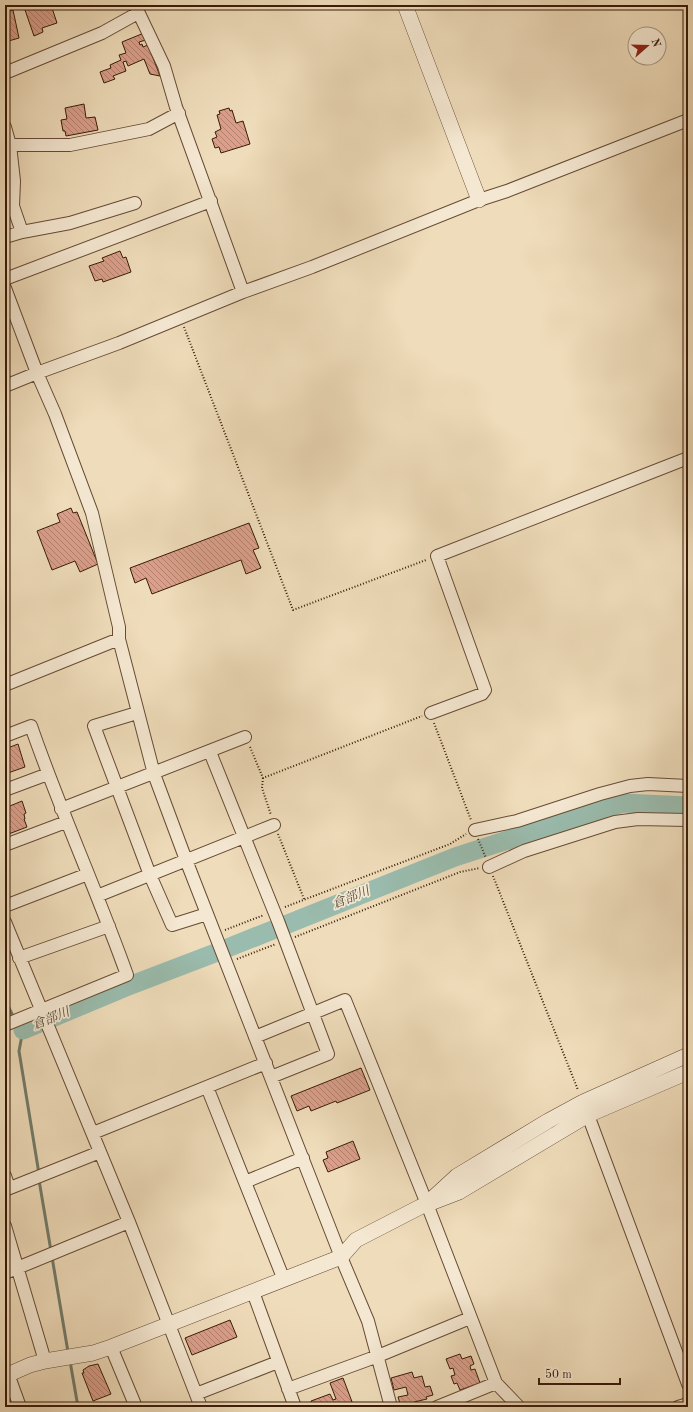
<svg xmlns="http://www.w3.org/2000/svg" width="693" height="1412" font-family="'Old Standard TT','Noto Serif JP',serif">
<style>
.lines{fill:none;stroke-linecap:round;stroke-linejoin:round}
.stream{stroke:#737c6c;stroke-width:3}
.river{stroke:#9abcae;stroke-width:19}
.building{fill:url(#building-back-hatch);stroke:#391b08}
.minor-casing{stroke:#664b34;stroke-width:14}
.tertiary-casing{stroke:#664b34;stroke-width:16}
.path{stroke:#391b08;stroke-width:2;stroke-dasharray:1 2;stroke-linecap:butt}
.minor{stroke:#f5e8d2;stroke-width:12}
.tertiary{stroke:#f5e8d2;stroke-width:15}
.labels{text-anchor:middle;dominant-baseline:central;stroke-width:3.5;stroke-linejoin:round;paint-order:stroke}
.water-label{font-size:13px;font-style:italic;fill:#564b3a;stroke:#f5e8d2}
</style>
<defs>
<pattern id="building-back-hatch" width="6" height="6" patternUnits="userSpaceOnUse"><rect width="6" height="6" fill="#db9f8a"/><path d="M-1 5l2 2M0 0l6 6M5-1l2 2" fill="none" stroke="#b3816f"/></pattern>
</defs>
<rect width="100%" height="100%" fill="#efdcba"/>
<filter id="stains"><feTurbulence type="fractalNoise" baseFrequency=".005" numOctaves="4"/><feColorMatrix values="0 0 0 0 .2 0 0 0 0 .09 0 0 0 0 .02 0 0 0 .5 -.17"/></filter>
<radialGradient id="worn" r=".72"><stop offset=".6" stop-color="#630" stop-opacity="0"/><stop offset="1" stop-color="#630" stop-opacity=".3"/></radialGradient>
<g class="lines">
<path class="stream" d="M5,1000L14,1018
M18,1022L23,1030L19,1051L39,1174
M39,1180L51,1251
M52,1257L68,1352
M70,1361L78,1407"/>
<path class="river" d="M23,1030L126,987L215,953L455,857L623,803L688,806"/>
</g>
<path class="building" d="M29,5L33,6L51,5L57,23L42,28L43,32L34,36L24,7Z
M13,10L19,38L5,42V12Z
M144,33L146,40L139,42L140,45L142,44L143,47L148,45L160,76L150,74L144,59L128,66L126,61L123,62L126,71L113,76L115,79L104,83L100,72L111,68L110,65L121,60L119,55L126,53L122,42Z
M84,104L86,118L95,117L98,130L66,136L65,131H63L61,120L67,119L65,108Z
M229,108L230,111L232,110L236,123L243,121L250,144L221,153L219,147L215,148L212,139L217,137L215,132L221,129L217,115L220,114L219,111Z
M120,251L123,258L126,257L131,272L103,282L102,279L95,281L89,266L104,261L102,258Z
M71,508L73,513L77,512L98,564L80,572L75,561L52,570L37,531L60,522L57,514Z
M249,523L259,548L253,550L261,568L246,574L241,560L152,594L146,578L135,583L130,568Z
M18,744L25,767L5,774V749Z
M22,801L26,813L24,814L25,819H24L27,827L6,835L5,808Z
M361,1068L370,1090L337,1103L336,1101L311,1111L309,1106L297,1111L291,1096Z
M353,1141L360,1159L328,1172L323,1160L328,1158L326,1152Z
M230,1320L237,1337L192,1355L185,1338Z
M460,1354L462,1359L471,1356L474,1364L470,1366L471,1370L475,1369L480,1383L460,1390L457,1383L454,1384L451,1376L455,1375L453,1368L450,1369L446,1359Z
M98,1364L111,1394L93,1401L82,1373H84L83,1370L89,1366Z
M412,1372L414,1378L422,1376L425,1387L430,1386L433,1395L426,1397L427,1399L414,1402L415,1405L401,1407L398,1397L408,1395L406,1387L394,1390L391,1378Z
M343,1378L354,1407H310V1405L312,1404L311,1401L330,1394L333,1400L336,1399L330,1383Z"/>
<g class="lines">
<g class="minor-casing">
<path id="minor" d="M135,5L164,66L176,107L243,292
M5,73L102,33L138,13
M5,127L10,145L14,181L13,206L22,232
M5,146L10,145H70L149,129L179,113
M5,237L22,232L70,223L135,203
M5,279L211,201
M5,288L37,373L55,414L92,513L119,627V639L154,774L186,860L341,1257L368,1321L391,1407
M5,386L37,373L119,343L243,292L312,267L479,200L507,191L688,120
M5,685L119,639
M137,713L94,726L150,875L172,925L207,914
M431,713L482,694L485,690L437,556L688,458
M5,736L31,726C60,810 97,891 127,975L5,1025
M210,752L278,921L328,1054L271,1077
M5,790L48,774
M61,809L245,737
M475,830L517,821L600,794L630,786L648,784L688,786
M5,845L66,822
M489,867L524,851L615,822L638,819L688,820
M97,896L274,825
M5,906L88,874
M5,922L129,1222L201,1407
M19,958L109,926
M255,1037L345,1000L427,1204L496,1383L519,1407
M207,1087L284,1280
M585,1107L688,1384
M93,1133L266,1063
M5,1176L9,1188
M245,1182L303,1158
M5,1190L100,1152
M5,1226L45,1361
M5,1273L129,1222
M253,1292L295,1407
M111,1347L136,1407
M8,1374L20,1407
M288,1389L378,1356L470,1318
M196,1394L278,1362
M437,1407L496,1383
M678,1407L688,1404"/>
</g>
<g class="tertiary-casing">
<path id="tertiary" d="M405,5L479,200
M432,1199L457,1176L548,1121L583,1102L688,1055
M5,1376L30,1365L45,1361L93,1353L111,1347L341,1257L356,1240L420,1207L459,1192L588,1115L688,1072"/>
</g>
<path class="path" d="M184,327L293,610L426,560
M434,723L471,820
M250,747L263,778L422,716
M263,778L262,788L271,815
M278,834L304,899
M478,839L486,858
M493,876L578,1090
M285,907L450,844L466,834
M225,930L264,915
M295,937L460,872L480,868
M237,959L276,944"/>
<use href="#minor" class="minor"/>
<use href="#tertiary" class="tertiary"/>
</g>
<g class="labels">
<g class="water-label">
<text transform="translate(351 898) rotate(-22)">倉部川</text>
<text transform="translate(51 1019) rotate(-22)">倉部川</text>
</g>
</g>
<rect width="693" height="1412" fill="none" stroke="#efdcba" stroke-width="20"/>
<rect x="6" y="6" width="681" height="1400" fill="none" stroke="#391b08" stroke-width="2"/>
<rect x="10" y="10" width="673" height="1392" fill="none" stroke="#391b08"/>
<g transform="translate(647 46) rotate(70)"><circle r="19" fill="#f5e8d2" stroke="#aa9681"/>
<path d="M0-3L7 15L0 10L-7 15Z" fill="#8f2418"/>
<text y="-6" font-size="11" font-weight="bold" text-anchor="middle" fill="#391b08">N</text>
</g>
<path d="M539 1378v6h81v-6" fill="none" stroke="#391b08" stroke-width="2"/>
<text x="545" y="1378" font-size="12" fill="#391b08" stroke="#f5e8d2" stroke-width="3" paint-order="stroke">50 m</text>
<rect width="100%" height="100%" filter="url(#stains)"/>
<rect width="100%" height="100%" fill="url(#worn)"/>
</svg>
